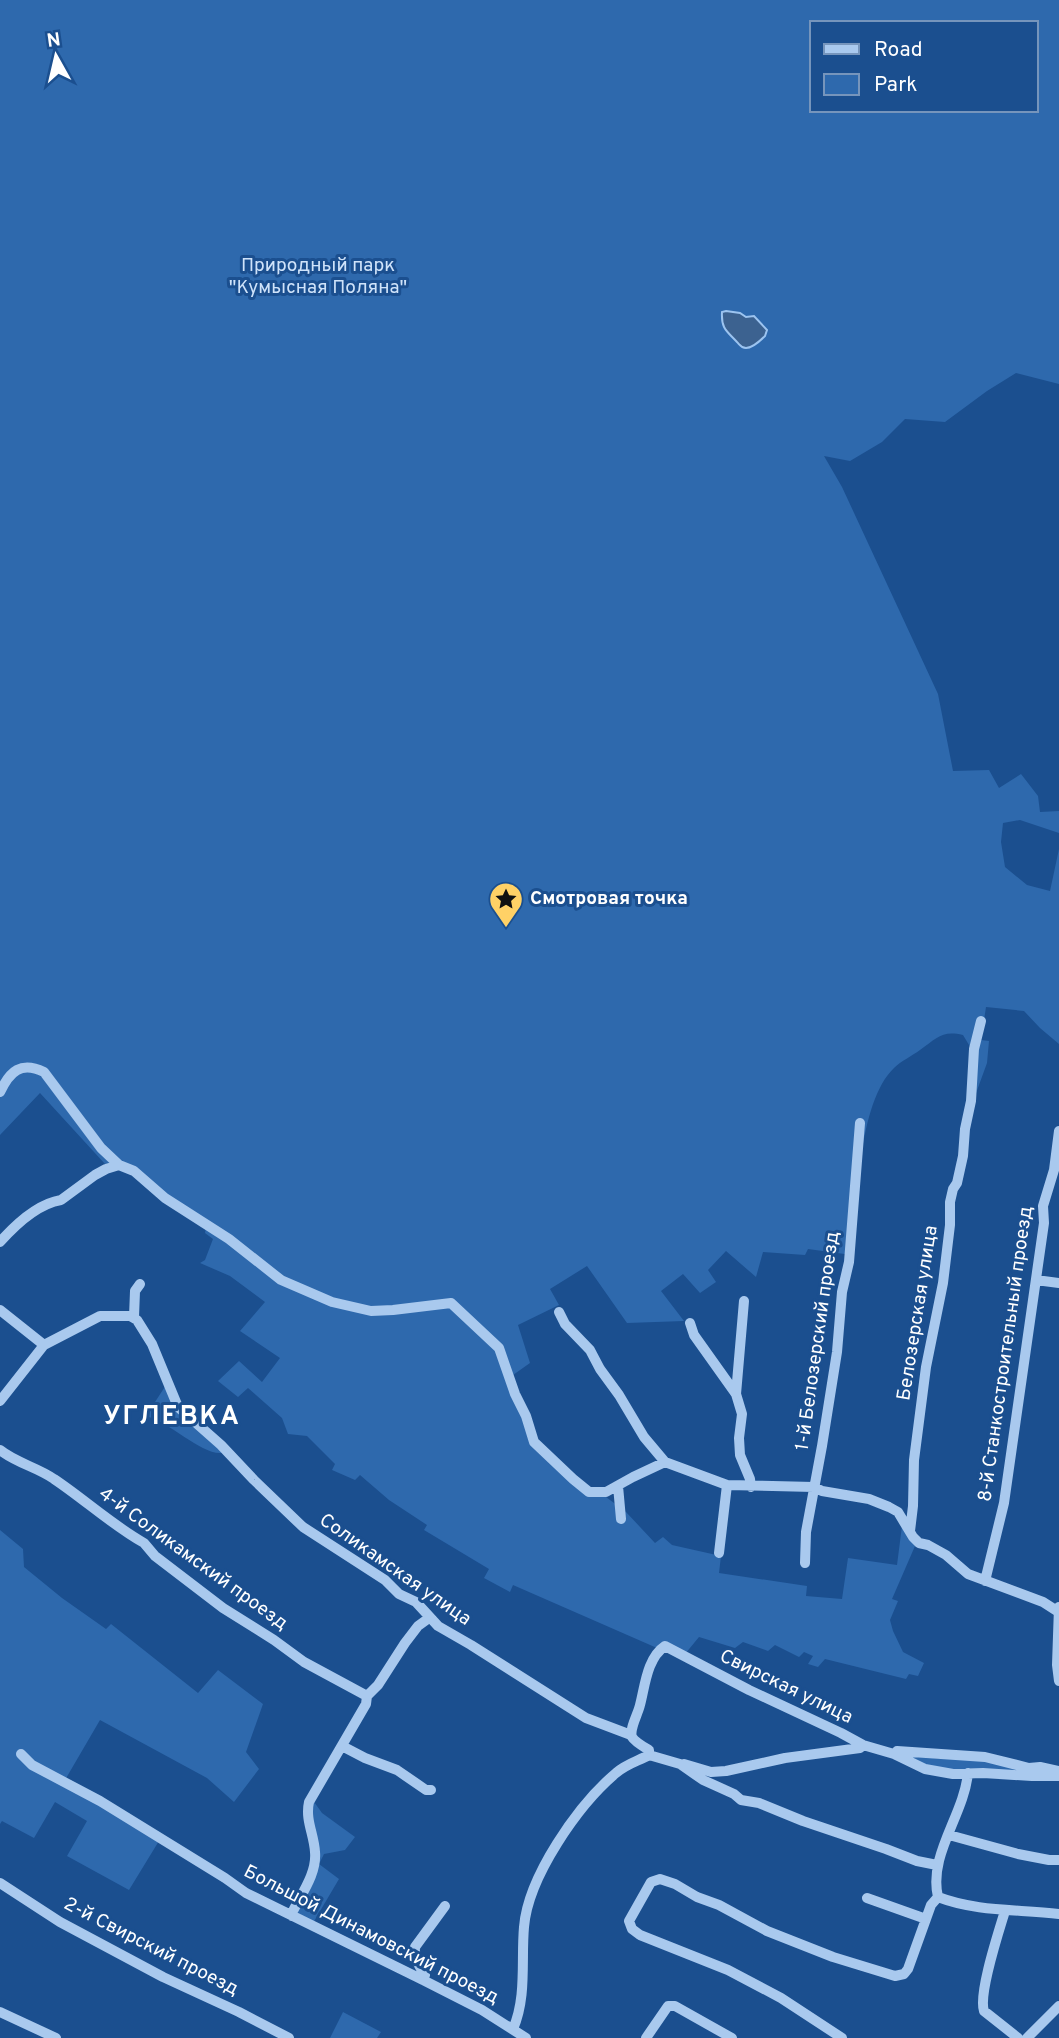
<svg xmlns="http://www.w3.org/2000/svg" width="1059" height="2038" font-family="Overpass,sans-serif">
<style>
.green{fill:#2e69ad;fill-rule:evenodd}
.water{fill:#3c6290;stroke:#9cc4f0;stroke-width:2}
.lines{fill:none;stroke-linecap:round;stroke-linejoin:round}
.minor{stroke:#a9c9ee;stroke-width:10}
.labels{text-anchor:middle;dominant-baseline:central;stroke-width:6;stroke-linejoin:round;paint-order:stroke}
.park-label{font-size:19px;fill:#cfe3fa;stroke:#1b4f8f}
.poi-label{font-size:19px;font-weight:bold;fill:#fff;stroke:#1b4f8f;text-anchor:start}
.street-label{font-size:19px;fill:#fff;stroke:#1b4f8f}
.district-label{font-size:26px;font-weight:bold;letter-spacing:2px;fill:#fff;stroke:#1b4f8f}
</style>
<rect width="100%" height="100%" fill="#1b4f8f"/>
<path class="green" d="M0,0H1059V384L1016,373L987,391L945,422L905,419L882,442L850,461L824,456L842,487L938,694L953,771L989,770L999,788L1021,774L1038,796L1040,812L1059,811V833L1020,820L1003,823L1001,842L1005,867L1027,885L1050,891L1059,849V1044L1040,1028L1024,1011L986,1007L981,1040L989,1041L987,1063L975,1096L972,1050L963,1035C942,1030 937,1038 920,1050C912,1056 901,1061 894,1068C858,1102 856,1207 852,1255L808,1249L805,1255L763,1252L756,1277L726,1251L708,1270L716,1282L700,1293L683,1274L661,1291L684,1321L627,1323L587,1266L550,1289L559,1305L518,1325L530,1363L513,1375L534,1436L575,1479L598,1491L626,1512L655,1543L663,1537L672,1545L721,1556L719,1573L807,1586L806,1596L842,1599L848,1558L897,1565L902,1526L915,1546L892,1599L898,1601L890,1620L893,1631L903,1652L924,1663L918,1676L909,1674L906,1679L825,1659L818,1667L808,1664L813,1656L804,1652L799,1657L775,1645L768,1651L743,1642L735,1648L699,1637L685,1654L657,1648L513,1585L510,1592L484,1578L489,1569L424,1530L427,1525L389,1500L360,1475L355,1480L332,1470L335,1464L307,1436L288,1434L282,1418L248,1388L238,1397L218,1381L239,1361L262,1382L280,1358L240,1331L265,1302L230,1276L200,1263L205,1260L213,1239L205,1233L206,1226L132,1173L105,1164L40,1093L0,1135ZM812,23H1036V110H812Z
M166,1385L223,1450L221,1453C200,1454 170,1422 146,1416Z
M0,1530L23,1549L24,1567L62,1598L106,1629L111,1624L198,1693L218,1670L263,1704L246,1752L259,1769L234,1802L207,1778L100,1720L65,1780L162,1836L129,1890L67,1856L87,1821L55,1802L34,1838L2,1821L0,1824Z
M907,1754L939,1759L970,1758L1026,1770L954,1772L926,1767Z
M312,1799L322,1813L355,1837L345,1850L324,1854L319,1864L339,1879L313,1923L298,1913L296,1909L313,1875L310,1821Z
M343,2012L381,2032L377,2038H330Z"/>
<path class="water" d="M726,311L740,313L746,317L754,316L767,330L765,336C761,340 753,348 746,348C741,348 740,345 737,342C727,331 721,329 722,312Z"/>
<g class="lines">
<path class="minor" d="M0,1092C10,1071 21,1061 44,1072L101,1148L119,1165
M0,1242C16,1224 37,1204 61,1200L95,1175L106,1169L119,1165L134,1171L165,1198L229,1239L281,1280L332,1302L371,1311L393,1310L451,1303L499,1348L515,1394L526,1416L534,1442L573,1479L589,1492H606L633,1477L665,1462
M1036,1280L1059,1283
M0,1310L44,1345
M559,1312L565,1324L590,1350L600,1369L619,1395L644,1437L665,1462L727,1485L814,1487L822,1491L869,1499L889,1507L898,1512L913,1537L919,1543L928,1545L946,1555L968,1574L1043,1602L1057,1611
M134,1317L135,1291L140,1284
M690,1323L694,1335L736,1394L742,1414L739,1438L740,1455L750,1479L751,1487
M736,1394L744,1301
M0,1401L44,1345L100,1316H130L137,1320L152,1344L178,1407L221,1445L254,1480L303,1527L385,1580L399,1594L416,1602L438,1626L471,1645L586,1718L631,1735
M0,1450C16,1463 37,1467 54,1479C84,1499 112,1525 144,1543L155,1556L223,1608L274,1640L304,1662L367,1696
M618,1486L621,1519
M910,1531L913,1506L914,1460L926,1367L943,1283L950,1225V1202L953,1189L957,1183L963,1156L965,1129L971,1101L974,1049L981,1021
M719,1553L727,1485
M805,1563L806,1532L822,1446L837,1352L842,1292L849,1262L860,1123
M985,1581L1004,1503L1044,1223L1043,1206L1054,1170L1059,1131
M1059,1607L1057,1665L1059,1681
M342,1746L365,1758L397,1770L426,1790H431
M21,1754L32,1765L100,1801L225,1878L246,1893L423,1980L482,2010L526,2038
M894,1754L897,1751L985,1757L1029,1768L1040,1767L1059,1771
M649,1755L680,1764L703,1780L734,1794L741,1800L759,1803L803,1821L886,1849L917,1861L937,1865
M684,1764L711,1772L726,1771L785,1758L860,1748L863,1745
M949,1835L1018,1854L1049,1860H1059
M0,1883L60,1922L163,1977L239,2012L289,2038
M938,1897C928,1855 964,1815 968,1773
M938,1897C977,1912 1019,1909 1059,1914
M867,1898L926,1919
M1005,1911C999,1931 978,1994 984,2011L1018,2038
M292,1916L293,1911C302,1893 317,1873 315,1852C314,1834 305,1820 309,1802L366,1704L367,1696L378,1685L405,1643L418,1626L429,1618
M423,1980L425,1975C419,1966 414,1958 415,1947L445,1906
M0,2012L56,2038
M513,2029C527,1997 521,1960 524,1927C528,1877 578,1805 616,1773C626,1764 638,1761 649,1755V1750C644,1747 635,1742 632,1737C629,1729 638,1714 640,1705C645,1686 647,1658 665,1646L749,1690L841,1733L863,1745L894,1754L925,1769L953,1774L983,1773L1032,1776H1059
M646,2038L668,2006H675L732,2038
M842,2038L781,1998L728,1970L640,1935L632,1929L629,1921L651,1882L660,1879L675,1884L697,1897L719,1905L767,1931L833,1957L895,1976L904,1974L908,1969L931,1905L938,1897
M1027,2038L1059,2006"/>
</g>
<defs>
<g id="sight-pin" transform="scale(1.75)"><path d="M0 17L-7.5 6A9.5 9.5 0 1 1 7.5 6Z" fill="#ffd166" stroke="#1b4f8f"/><path d="M0-6L1.8-2.2L6-1.7L2.9 1.2L3.7 5.4L0 3.3L-3.7 5.4L-2.9 1.2L-6-1.7L-1.8-2.2Z" fill="#111"/></g>
</defs>
<g fill-rule="evenodd">
<use href="#sight-pin" x="506" y="899"/>
</g>
<g class="labels">
<g class="park-label">
<text x="318" y="266">Природный парк<tspan x="318" dy="22">"Кумысная Поляна"</tspan></text>
</g>
<g class="poi-label">
<text x="530" y="899">Смотровая точка</text>
</g>
<g class="street-label">
<text transform="translate(918 1313) rotate(-81)">Белозерская улица</text>
<text transform="translate(818 1341) rotate(-82)">1-й Белозерский проезд</text>
<text transform="translate(1006 1354) rotate(-82)">8-й Станкостроительный проезд</text>
<text transform="translate(193 1559) rotate(36)">4-й Соликамский проезд</text>
<text transform="translate(395 1570) rotate(35)">Соликамская улица</text>
<text transform="translate(786 1687) rotate(26)">Свирская улица</text>
<text transform="translate(371 1935) rotate(27)">Большой Динамовский проезд</text>
<text transform="translate(151 1947) rotate(27)">2-й Свирский проезд</text>
</g>
<g class="district-label">
<text x="172" y="1417">УГЛЕВКА</text>
</g>
</g>
<rect x="810" y="21" width="228" height="91" fill="#1b4f8f" stroke="#7695bc" stroke-width="2"/>
<rect x="824" y="44" width="35" height="10" fill="#a9c9ee" stroke="#7695bc" stroke-width="2"/>
<text x="874" y="56" font-size="21" fill="#ffffff">Road</text>
<rect x="824" y="74" width="35" height="21" fill="#2e69ad" stroke="#7695bc" stroke-width="2"/>
<text x="874" y="91" font-size="21" fill="#ffffff">Park</text>
<g transform="translate(56 56) rotate(352)" stroke="#1b4f8f" stroke-width="5" paint-order="stroke">
<path d="M0-5L12 26L0 18L-12 26Z" fill="#ffffff"/>
<text y="-10" font-size="19" font-weight="bold" text-anchor="middle" fill="#ffffff">N</text>
</g>
</svg>
